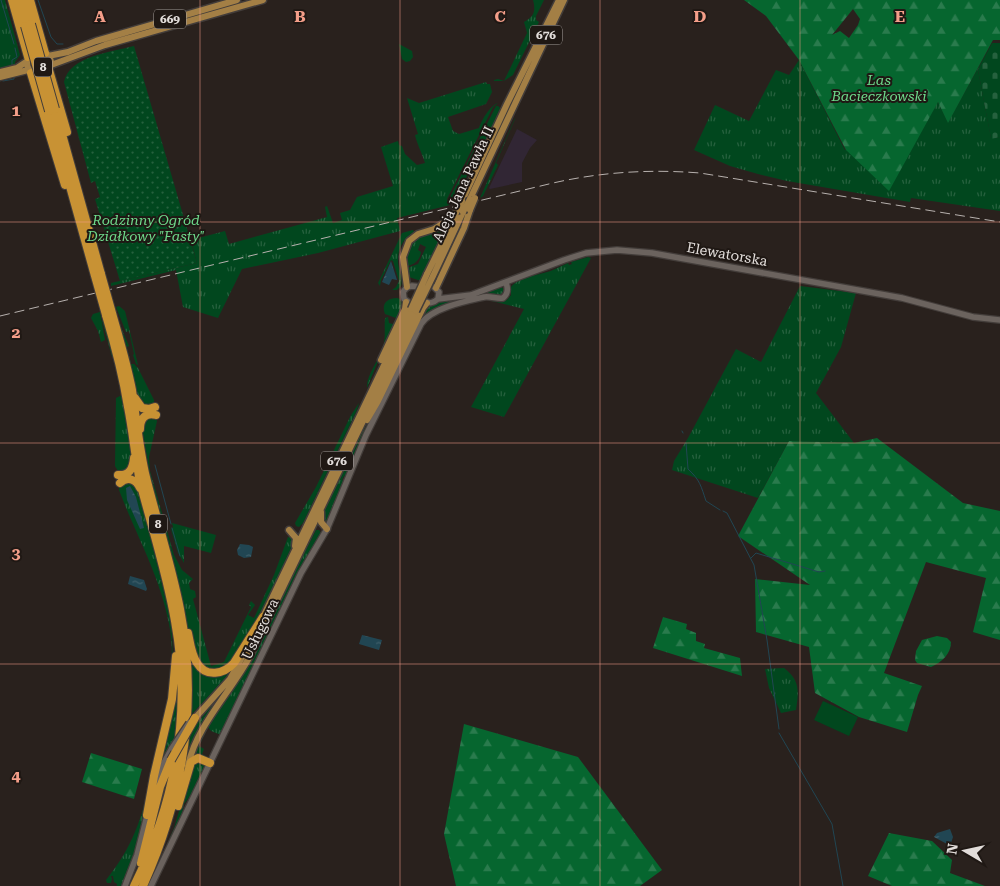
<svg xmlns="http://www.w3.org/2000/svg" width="1000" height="886" font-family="'Roboto Serif',serif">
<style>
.education{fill:#312634}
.grass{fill:url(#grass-tufts)}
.forest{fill:url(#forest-firs);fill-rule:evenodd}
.cemetery{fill:url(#cemetery-stones)}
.park{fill:url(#park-dots)}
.pitch{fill:#01471e}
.water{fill:url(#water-ripples)}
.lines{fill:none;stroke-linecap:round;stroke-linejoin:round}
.stream{stroke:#214653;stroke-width:1}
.secondary-casing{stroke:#433d3a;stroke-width:8}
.primary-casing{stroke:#433d3a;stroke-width:9}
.highway-casing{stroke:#433d3a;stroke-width:10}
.secondary{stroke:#6b635e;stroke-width:5.5}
.primary{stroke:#a37f45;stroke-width:6}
.highway{stroke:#c89234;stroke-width:8}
.rail{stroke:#b7b1ae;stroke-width:1;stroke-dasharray:10 5;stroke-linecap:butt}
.secondary-bridge-casing{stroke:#433d3a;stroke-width:8;stroke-linecap:butt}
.primary-bridge-casing{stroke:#433d3a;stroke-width:9;stroke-linecap:butt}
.highway-bridge-casing{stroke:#433d3a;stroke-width:10;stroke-linecap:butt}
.secondary-bridge{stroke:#6b635e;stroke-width:5.5}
.primary-bridge{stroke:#a37f45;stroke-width:6}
.highway-bridge{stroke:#c89234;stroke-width:8}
.grid{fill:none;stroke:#f49e89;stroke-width:1;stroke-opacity:0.55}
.labels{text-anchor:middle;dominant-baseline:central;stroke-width:4;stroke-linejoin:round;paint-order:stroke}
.shield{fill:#1f1814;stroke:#a8a29f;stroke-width:1}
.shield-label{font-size:12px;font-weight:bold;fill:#e2ddda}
.park-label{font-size:14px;font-style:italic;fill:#6ed98b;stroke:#1f1814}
.street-label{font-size:14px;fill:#e2ddda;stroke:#1f1814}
.grid-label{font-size:16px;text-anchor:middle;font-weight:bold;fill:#f49e89;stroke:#1f1814;stroke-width:4;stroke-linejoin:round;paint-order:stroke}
</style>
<defs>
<pattern id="grass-tufts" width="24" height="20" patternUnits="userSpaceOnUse" patternTransform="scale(1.25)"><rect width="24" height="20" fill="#01471e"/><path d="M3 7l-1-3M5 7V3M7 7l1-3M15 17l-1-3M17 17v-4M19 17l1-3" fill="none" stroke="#26613e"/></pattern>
<pattern id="forest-firs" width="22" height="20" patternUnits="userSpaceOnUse" patternTransform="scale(1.25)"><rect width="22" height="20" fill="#06662f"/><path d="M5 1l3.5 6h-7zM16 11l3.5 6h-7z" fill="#2a7b4d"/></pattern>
<pattern id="cemetery-stones" width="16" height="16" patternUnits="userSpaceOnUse" patternTransform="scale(1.25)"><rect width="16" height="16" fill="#01471e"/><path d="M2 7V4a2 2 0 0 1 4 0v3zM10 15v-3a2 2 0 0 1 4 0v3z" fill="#26613e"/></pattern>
<pattern id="park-dots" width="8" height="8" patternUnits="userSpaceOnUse" patternTransform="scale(1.25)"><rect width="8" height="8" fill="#01471e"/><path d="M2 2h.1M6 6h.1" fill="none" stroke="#26613e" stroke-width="1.8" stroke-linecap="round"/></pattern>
<pattern id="water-ripples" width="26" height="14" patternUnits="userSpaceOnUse" patternTransform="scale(1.25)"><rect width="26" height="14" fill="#214653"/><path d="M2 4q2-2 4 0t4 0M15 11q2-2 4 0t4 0" fill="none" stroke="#41606b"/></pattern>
</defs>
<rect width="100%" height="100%" fill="#29211d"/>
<path class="education" d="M517,129L537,140L530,148L522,163V182L490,189L489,188Z"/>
<path class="grass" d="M0,0H5L20,55L15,62V66L0,70Z
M533,0H544L536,16V20L539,22L513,75L504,81H494V80L498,79L504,81L527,33L524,22C534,17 536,11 533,0Z
M992,43L978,70L991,138L1000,137V211L911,198L910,202L787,181L758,174L730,166L694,150L715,105L749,121L776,70L789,75L799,60L845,150L938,102L948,122Z
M399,44L412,51L413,57L410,61L406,62L402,59Z
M486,82L487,84H490L492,92L486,104L448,117L453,131L459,134L479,128C481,122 489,106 498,103L493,107L447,199L450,205L397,218L400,231L318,253L242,269L218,318L183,307L176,270L111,286V283L197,263L191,240L225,231L229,244L327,217L325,207L327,206L333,223L342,220L340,213L350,210L357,197L393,186L381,147L398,141L399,145L402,146L405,154L417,165L425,163C422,153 417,144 415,135L418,134L407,98L419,103Z
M496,106H498L500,108L492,127L453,203L450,204L448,201Z
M515,118V119L496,163L498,165L483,196L480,198Z
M451,219L421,281L409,277L407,268L418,264L426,247L420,244L418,250L421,252C420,260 415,264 408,266L405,255L412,242L417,237Z
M413,230L414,232C403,238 397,250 398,263C399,271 403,278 401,286L397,290H392L396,287L399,281L393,261L391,260L381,280L380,286L378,283L402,233Z
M588,257L591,258L504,417L471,407L524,309L488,300C497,301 505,305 511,295V287C520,276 541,275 553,270C558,268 563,265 568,263L569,265L572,264L571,262Z
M800,286L856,293L841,347L816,393L854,443L789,441L758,498L672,470L674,461L688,438L736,349L761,362Z
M499,287L503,288L504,291L499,296C475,299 433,301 419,322L426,307L440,300Z
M397,298L403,300L404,306L376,366L367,388C366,375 379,361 383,347C386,337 384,328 385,318L388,317L389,323L393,324L396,318L385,314C381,304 387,298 397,298Z
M119,306L125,311L138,365L136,364L133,355L134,354L129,331L126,332L116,307Z
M413,309L240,671L190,752L168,832L189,734L238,672Z
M100,312L105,340L101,342L98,331L91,318L93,314Z
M116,316L129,346L127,347L131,364H134L138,368L154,400V405L149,408L139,401L127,348Z
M104,320L118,371L132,460L127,472L118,471L115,466L116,398L122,395L113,357H112L102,321Z
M359,403L357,410L303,523L299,527L296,526L295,523L316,487L351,415Z
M376,410L347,477L344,476L342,480L344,481L327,522H323V514L325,510L360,436Z
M147,416L156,419L157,421L149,457L150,471L174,555L182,570L193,579L189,583L190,589L195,591L196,597L193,599L211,666L224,662L251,607L249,605L251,601L255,605L248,615L254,618L274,575L288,537L293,538V544C273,586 256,634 224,669L208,670L195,657L150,475L142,428Z
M126,480L138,487L169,612C180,672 163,725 151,782C143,817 138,854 122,886H117V884L114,882L113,876H111L112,879L111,883H107L106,880C118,865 128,849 135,832C145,809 149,783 155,759C164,715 178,669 169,624C160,576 136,535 119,490V486Z
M172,523L216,535L211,553L184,546V563L178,553L171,529L173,527Z
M316,530H319L321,533L221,735L211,731L208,727L199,746L204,749L202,754L209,758L192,757C204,724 229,697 247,667Z
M188,643L200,670H233L190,716Z
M784,668C800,680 799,691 796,710L781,713L769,688L765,669Z
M179,675L177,733L158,770L177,678Z
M194,761L204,763L205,767L193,792L184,804L181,818L147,886L165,849L174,828Z"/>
<path class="forest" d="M744,0H1000V40H993L948,123L938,102L889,191L846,150L799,60L766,16ZM853,9L860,19L858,25L849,38L840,31L832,35Z
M877,438L963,503L1000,511V640L973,632L986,578L926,562L884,673L922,686L918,695L907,732L859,717L815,693L809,647L756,632L755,579L810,585L738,536L789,441L854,443Z
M663,617L687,624L686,629L696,633V641L705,644L704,648L740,658L742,676L653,648Z
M937,636L947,638L951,642C951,654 942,662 931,667L917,663L915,660L916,651L922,640Z
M464,724L578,757L662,870L640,886H456L444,834Z
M91,753L142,769L134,799L82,782Z
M889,833L932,841L952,860L950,873L985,886H892L868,876Z"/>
<path class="cemetery" d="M992,43H1000V137L991,139L978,70Z"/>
<path class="park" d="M134,46L197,263L120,281L95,199L100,197L95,181L91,183L64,82C69,56 112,52 134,46Z"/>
<path class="pitch" d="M823,701L858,717L849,736L814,720Z"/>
<path class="water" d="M391,261L397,280L392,279L389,285L382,282Z
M130,486L136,497L144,528L140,529L127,500L126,488Z
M240,544L249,545L253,547L251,557L244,558L238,555L237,550Z
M130,576L144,580L147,589L146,591L128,584Z
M362,635L382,640L379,650L359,644Z
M950,829L953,837L951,843L947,844L934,837L937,833Z"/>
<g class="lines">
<path class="stream" d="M1,0L14,44
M38,0L51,37L57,44H63
M12,66V60L17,57L15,48
M3,81L14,79V77
M682,431L683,433
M686,443L688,469C700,480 701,486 706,501L720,510
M155,465L171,524
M723,511L727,513L754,565L767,640L779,729
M172,528L180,556
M751,558L756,553L819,572L825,571
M779,733L832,824L843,886"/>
<g class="secondary-casing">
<path id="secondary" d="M429,285L434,287L439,292L438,299C430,306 427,301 418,301C416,302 413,303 410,303L404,299L403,292L407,287L412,286L421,287Z
M438,299L471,295L564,260L586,253L617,250L652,253L902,298L973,317L1000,320
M155,786L163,764L172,748
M125,886L137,855L148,812
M151,886L301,573L327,529L366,435L421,324C431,308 466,301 484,297C491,296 497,299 503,298C508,294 508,288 506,283"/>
</g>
<g class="primary-casing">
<path id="primary" d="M27 63a12 12 0 1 1 24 0a12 12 0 1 1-24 0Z
M48,56L68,52L96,41L237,0
M51,65L105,45L263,0
M0,72L17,68L26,62
M0,77L28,70
M470,199L564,0
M462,201L507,104L559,0
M427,274L455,217
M433,276L463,212
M407,287L403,257L409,241L418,234L434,229L455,216
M436,288L464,228L470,210
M381,360L405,309L406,302
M367,420L378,401L423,308L427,303
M321,512V522L327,529
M289,530L296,538L295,546
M261,621L411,309
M195,718L230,679L250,643
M188,766C196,726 231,692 250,656L416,311"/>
</g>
<g class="highway-casing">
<path id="highway" d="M12,0L28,57
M18,0L25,26
M24,0L31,24
M30,0L45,53
M49,70L67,132
M31,73L65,185
M55,109L101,274
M49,111L95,276
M112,313C119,338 127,364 132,390C136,418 139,446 145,473C156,518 171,563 180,609C199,705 183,797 143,886
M106,315C115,345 123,376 128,407C133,432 135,457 140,482C152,528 167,574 175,621C192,713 175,803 134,886
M135,398L142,408L149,409L155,407
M140,429C140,419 145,412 156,415
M118,475C129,476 133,469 134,458
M120,483C127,476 136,479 140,488
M188,633C190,642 191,654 197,663C206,678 224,674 234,663L263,617
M178,806L191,762L198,758L210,763
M147,815L154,776L172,699L176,656
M141,863L160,787L171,760"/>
</g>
<use href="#secondary" class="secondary"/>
<use href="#primary" class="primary"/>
<use href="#highway" class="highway"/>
<path class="rail" d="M0,316L553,183C601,172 650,169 700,173L1000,222"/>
<g class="secondary-bridge-casing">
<path id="secondary-bridge" d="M172,748L189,723"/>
</g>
<g class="primary-bridge-casing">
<path id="primary-bridge" d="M470,210L475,198
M463,212L470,199
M456,213L462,201
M411,309L427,274
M416,311L433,276"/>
</g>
<g class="highway-bridge-casing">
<path id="highway-bridge" d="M31,24L55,109
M25,26L49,111
M101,274L112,313
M95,276L106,315
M171,760L195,718"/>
</g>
<use href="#secondary-bridge" class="secondary-bridge"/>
<use href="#primary-bridge" class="primary-bridge"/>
<use href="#highway-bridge" class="highway-bridge"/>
</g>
<path class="grid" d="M200,0V886M400,0V886M600,0V886M800,0V886M0,222H1000M0,443H1000M0,664H1000"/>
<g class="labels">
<g class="shield">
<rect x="154" y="9.5" width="32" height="19" rx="4"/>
<rect x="530" y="25.5" width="32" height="19" rx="4"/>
<rect x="34" y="57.5" width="18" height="19" rx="4"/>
<rect x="321" y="451.5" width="32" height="19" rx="4"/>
<rect x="149" y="514.5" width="18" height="19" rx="4"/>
</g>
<g class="shield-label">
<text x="170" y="19">669</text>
<text x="546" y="35">676</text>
<text x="43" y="67">8</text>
<text x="337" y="461">676</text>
<text x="158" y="524">8</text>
</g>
<g class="park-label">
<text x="879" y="80">Las<tspan x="879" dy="16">Bacieczkowski</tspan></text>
<text x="146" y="220">Rodzinny Ogród<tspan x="146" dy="16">Działkowy "Fasty"</tspan></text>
</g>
<g class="street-label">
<text transform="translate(463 184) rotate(-65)">Aleja Jana Pawła II</text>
<text transform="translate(727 254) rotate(10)">Elewatorska</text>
<text transform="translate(260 629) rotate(-64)">Usługowa</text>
</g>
</g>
<g class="grid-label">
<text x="100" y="22">A</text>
<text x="300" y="22">B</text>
<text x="500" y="22">C</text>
<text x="700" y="22">D</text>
<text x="900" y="22">E</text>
<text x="16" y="116">1</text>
<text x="16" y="338">2</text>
<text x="16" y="559">3</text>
<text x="16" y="781">4</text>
</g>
<g transform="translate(965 851) rotate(279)" stroke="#1f1814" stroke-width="4" paint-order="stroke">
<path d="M0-4L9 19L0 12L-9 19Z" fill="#e2ddda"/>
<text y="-8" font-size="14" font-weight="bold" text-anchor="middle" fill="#e2ddda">N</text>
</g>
</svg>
